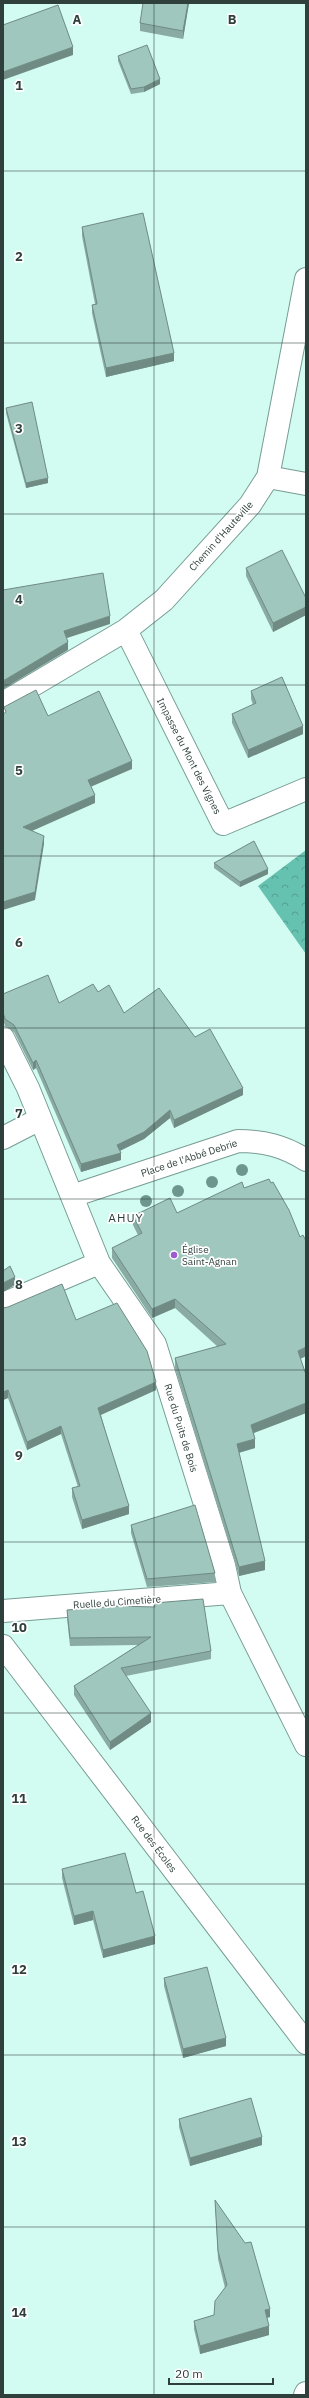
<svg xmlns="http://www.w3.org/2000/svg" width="309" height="2398" font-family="'IBM Plex Sans',sans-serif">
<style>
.forest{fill:url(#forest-crowns)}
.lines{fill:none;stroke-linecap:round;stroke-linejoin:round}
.street-casing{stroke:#779d94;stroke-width:24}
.street{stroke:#fff;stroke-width:22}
.tree{fill:#6d978e}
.wall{fill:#89aba3}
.shaded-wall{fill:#6f8b84}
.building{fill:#9fc7bd;stroke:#6f8b84}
.grid{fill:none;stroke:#2f403c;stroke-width:1;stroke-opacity:0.55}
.poi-dot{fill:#9c5bd1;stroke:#fff;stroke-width:1.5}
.labels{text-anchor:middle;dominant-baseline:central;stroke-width:3.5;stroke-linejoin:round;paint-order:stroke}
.street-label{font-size:10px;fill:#2f403c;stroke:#fff}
.poi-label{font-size:10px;fill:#2f403c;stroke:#fff;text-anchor:start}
.quarter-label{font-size:12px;letter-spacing:1px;fill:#2f403c;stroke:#fff}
.grid-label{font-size:13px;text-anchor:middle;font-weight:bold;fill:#2f403c;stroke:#fff;stroke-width:3.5;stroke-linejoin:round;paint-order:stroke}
</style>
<defs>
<pattern id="forest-crowns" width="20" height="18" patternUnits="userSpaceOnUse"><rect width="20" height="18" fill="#66c2b0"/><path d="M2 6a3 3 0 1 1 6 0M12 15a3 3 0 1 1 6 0" fill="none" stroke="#549f90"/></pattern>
</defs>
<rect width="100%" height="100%" fill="#d2fbf1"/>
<path class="forest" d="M306,850V954L258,886Z"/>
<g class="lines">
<g class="street-casing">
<path id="street" d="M268,477L306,484
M126,630L223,824L306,789
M3,703L126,630L164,600L250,505L268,477L306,279
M3,1038L28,1088L99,1263L155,1344L224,1565L230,1593L306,1745
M3,1138L40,1119
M72,1196L238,1141C264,1141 284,1146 306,1160
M3,1304L99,1263
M3,1611L230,1593
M3,1646L306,2043
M305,2395L306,2393"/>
</g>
<use href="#street" class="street"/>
</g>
<g class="tree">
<circle cx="242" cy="1170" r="6"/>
<circle cx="212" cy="1182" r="6"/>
<circle cx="178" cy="1191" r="6"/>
<circle cx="146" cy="1201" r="6"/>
</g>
<path class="wall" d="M189,3L183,39L140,31V23Z
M118,56L160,84L144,92L131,94L118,61Z
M82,227L174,361L106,377L92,313V305L95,304L82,236Z
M6,408L48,483L26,488L6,413Z
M246,568L306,598V615L273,632L246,576Z
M251,691L303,734L248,758L232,723V714L253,705L251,699Z
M214,863L268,874L240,887L214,868Z
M98,992L124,1013L195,1037L243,1095L174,1128L170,1118L144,1139L120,1151L121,1160L81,1172L36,1068L33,1070L14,1032L5,1026L3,1019V994L59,1003Z
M177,1213L306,1356L300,1359L306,1413L254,1433L255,1448L239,1453L265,1570L239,1576L175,1368V1358L218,1347L175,1308L152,1318L112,1258V1248L138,1235L133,1225V1216Z
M3,1308L76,1320L156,1390L101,1415L129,1514L82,1529L72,1497V1488L78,1487L61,1434L27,1450L8,1398L3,1400Z
M131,1525L215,1573V1582L147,1587L131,1533Z
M154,1603L211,1651V1659L126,1676L151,1722L110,1750L74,1695V1686L138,1645L70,1646L67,1618V1610L154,1607Z
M62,1869L136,1893L155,1944L103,1958L93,1920L74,1925L62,1878Z
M164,1978L226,2046L183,2058L164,1986Z
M179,2119L262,2145L190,2166L179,2127Z
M215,2200L270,2317L267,2318L269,2335L200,2354L194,2329V2321L214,2315L225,2288L218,2259Z"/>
<path class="shaded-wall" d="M188,3H189L183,39V31Z
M73,47V55L3,80V72Z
M160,79V84L144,92V87Z
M174,353V361L106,377V368Z
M48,478V483L26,488V483Z
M306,607V615L273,632V623Z
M110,616V624L64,639V631Z
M68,642V650L3,689V681Z
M303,726V734L248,758V750Z
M132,761V769L88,788V780Z
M95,795V803L23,835V827Z
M44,836V844L35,900L3,910V902Z
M268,869V874L240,887V882Z
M36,1060V1068L33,1070V1063Z
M243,1088V1095L174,1128V1120Z
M170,1110V1118L144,1139L117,1152V1145Z
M121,1153V1160L81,1172V1164Z
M15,1277V1285L3,1292V1283Z
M175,1299V1308L152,1318V1309Z
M306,1347V1356L298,1360V1351Z
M156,1382V1390L98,1416V1408Z
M8,1390V1398L3,1400V1392Z
M306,1403V1413L251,1434V1425Z
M61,1426V1434L27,1450V1442Z
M255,1439V1448L237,1453V1444Z
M129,1506V1514L82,1529V1520Z
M265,1561V1570L239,1576V1567Z
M151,1713V1722L110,1750V1742Z
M93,1911V1920L74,1925V1916Z
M155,1936V1944L103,1958V1950Z
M226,2038V2046L183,2058V2049Z
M262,2137V2145L190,2166V2158Z
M270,2309V2317L265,2318V2310Z
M269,2326V2335L200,2354V2346Z"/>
<path class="building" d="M143,3H188L183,31L140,23Z
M58,5L73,47L3,72V25Z
M147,45L160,79L144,87L131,89L118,56Z
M143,213L174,353L106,368L92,305L97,304L82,227Z
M32,402L48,478L26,483L6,408Z
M282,550L306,598V607L273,623L246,568Z
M103,573L110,616L64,631L68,642L3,681V590Z
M282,677L303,726L248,750L232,714L256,703L251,691Z
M36,690L48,716L99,691L132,761L88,780L95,795L23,827L44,836L35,892L3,902V714L6,712L4,707Z
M254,841L268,869L240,882L214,863Z
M48,975L59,1003L93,984L98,992L109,985L124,1013L159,988L195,1037L210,1029L243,1088L174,1120L170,1110L144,1132L117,1145L121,1153L81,1164L36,1060L33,1063L14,1025L5,1019L3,1012V994Z
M269,1179L271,1183L273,1182L289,1210L300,1237L303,1235L306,1241V1347L298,1351L306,1375V1403L251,1425L255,1439L237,1444L265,1561L239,1567L175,1358L226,1344L175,1299L152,1309L112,1248L142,1233L133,1216L170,1198L177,1213L242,1182L244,1188Z
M10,1266L15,1277L3,1283V1271Z
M62,1284L76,1320L117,1303L147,1351L156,1382L98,1408L129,1506L82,1520L72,1488L80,1486L61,1426L27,1442L8,1390L3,1392V1308L8,1307Z
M195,1505L215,1573L147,1579L131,1525Z
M203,1599L211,1651L121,1668L151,1713L110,1742L74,1686L151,1637L70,1638L67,1610L117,1606L155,1607L154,1603Z
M125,1853L136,1893L143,1891L155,1936L103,1950L93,1911L74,1916L62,1869Z
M207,1967L226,2038L183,2049L164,1978Z
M251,2098L262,2137L190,2158L179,2119Z
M215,2200L245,2243L251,2242L270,2309L265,2310L269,2326L200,2346L194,2321L214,2315L215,2301L227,2285L218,2251Z"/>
<path class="grid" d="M154,3V2395M3,171H306M3,343H306M3,514H306M3,685H306M3,856H306M3,1028H306M3,1199H306M3,1370H306M3,1542H306M3,1713H306M3,1884H306M3,2055H306M3,2227H306"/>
<circle class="poi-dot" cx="174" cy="1255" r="4"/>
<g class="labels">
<g class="street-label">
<text transform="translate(221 536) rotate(-48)">Chemin d'Hauteville</text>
<text transform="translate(189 756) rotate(63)">Impasse du Mont des Vignes</text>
<text transform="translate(189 1158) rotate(-18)">Place de l'Abbé Debrie</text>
<text transform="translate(181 1428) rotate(73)">Rue du Puits de Bois</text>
<text transform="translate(117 1602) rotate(-4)">Ruelle du Cimetière</text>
<text transform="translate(154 1844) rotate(53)">Rue des Écoles</text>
</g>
<g class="poi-label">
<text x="182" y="1249">Église<tspan x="182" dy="12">Saint-Agnan</tspan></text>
</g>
<g class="quarter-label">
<text x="126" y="1217">AHUY</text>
</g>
</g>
<g class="grid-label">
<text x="77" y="24">A</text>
<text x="232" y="24">B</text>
<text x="19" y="90">1</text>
<text x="19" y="261">2</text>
<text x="19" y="433">3</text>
<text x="19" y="604">4</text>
<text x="19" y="775">5</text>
<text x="19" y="947">6</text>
<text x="19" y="1118">7</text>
<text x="19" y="1289">8</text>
<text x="19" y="1460">9</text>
<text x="19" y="1632">10</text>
<text x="19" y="1803">11</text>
<text x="19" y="1974">12</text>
<text x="19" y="2146">13</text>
<text x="19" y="2317">14</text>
</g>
<rect width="309" height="2398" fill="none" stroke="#2f403c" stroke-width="8"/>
<path d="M169 2378v6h104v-6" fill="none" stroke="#2f403c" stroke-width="2"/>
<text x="175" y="2378" font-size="12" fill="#2f403c" stroke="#ffffff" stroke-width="3" paint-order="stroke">20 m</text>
</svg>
